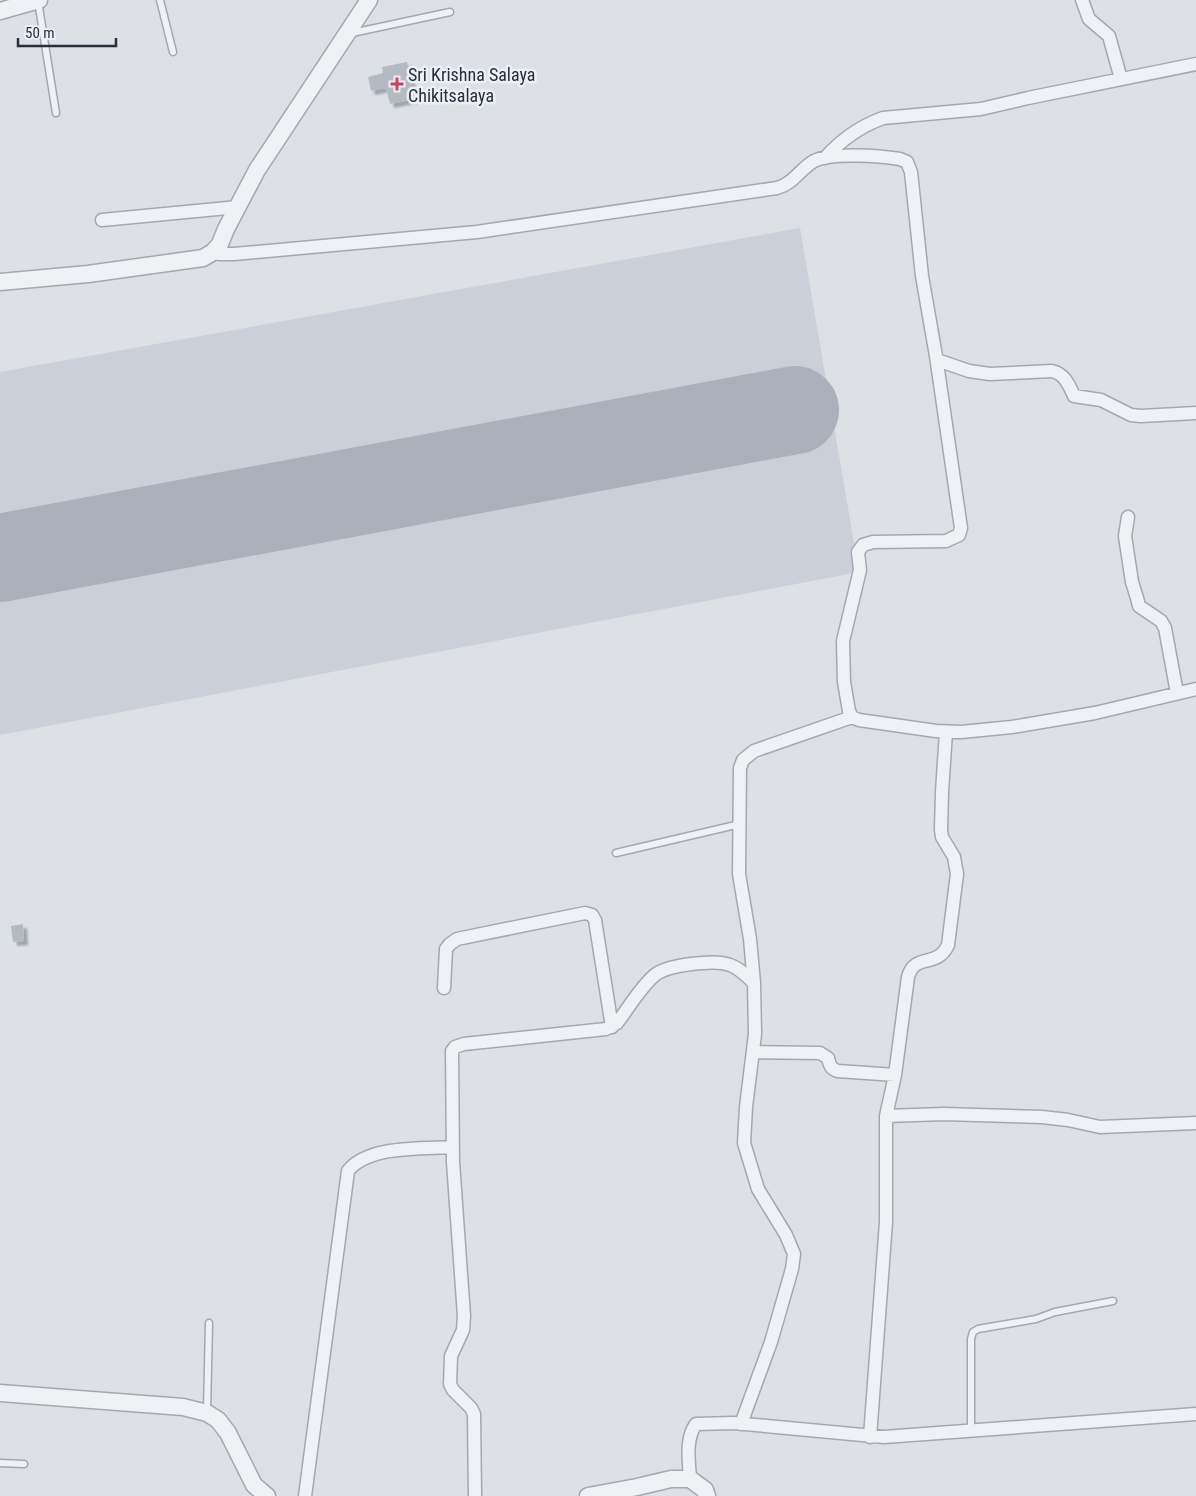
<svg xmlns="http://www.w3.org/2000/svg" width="1196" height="1496" font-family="'Roboto Condensed',sans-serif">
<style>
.built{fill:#cbd0d8}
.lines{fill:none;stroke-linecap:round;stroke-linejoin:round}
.runway{stroke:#aab1ba;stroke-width:88}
.building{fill:#b4bac2;filter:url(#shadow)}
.service-casing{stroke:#a3a8b0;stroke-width:9}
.minor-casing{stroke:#a3a8b0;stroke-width:15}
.tertiary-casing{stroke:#a3a8b0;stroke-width:19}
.service{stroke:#eff1f5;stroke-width:6}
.minor{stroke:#eff1f5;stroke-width:12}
.tertiary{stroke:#eff1f5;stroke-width:16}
.poi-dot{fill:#c6465e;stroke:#eceff4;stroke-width:2}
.labels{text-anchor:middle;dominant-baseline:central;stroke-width:5;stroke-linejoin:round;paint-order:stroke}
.poi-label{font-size:18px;fill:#272f3c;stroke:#eceff4;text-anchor:start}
</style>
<defs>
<filter id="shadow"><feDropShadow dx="4" dy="4" stdDeviation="1" flood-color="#0004"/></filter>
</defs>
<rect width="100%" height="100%" fill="#dde1e6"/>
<path class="built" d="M800,228L859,572L0,735V372Z"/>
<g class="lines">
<path class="runway" d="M0,558L795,410"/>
</g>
<path class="building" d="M407,62L415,99L390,104L386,88L371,91L368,77L383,73L382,67Z
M23,924L24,941L13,942L11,926Z"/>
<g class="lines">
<g class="service-casing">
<path id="service" d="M160,0L173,52
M38,1L56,113
M352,33L450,12
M616,853L740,824
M207,1412L209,1323
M971,1430V1339L973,1332L978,1329L1036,1319L1055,1312L1113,1301
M0,1463L24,1464"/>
</g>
<g class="minor-casing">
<path id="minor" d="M1082,0L1089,19L1109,36L1121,79
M825,158C840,141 861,126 883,118L981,109L1028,98L1196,64
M102,220L238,207
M213,252L219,254H234L477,232L777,188C793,184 800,169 814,161C831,152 881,156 900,159L907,162L911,172L922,276L936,356L961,528L959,535L946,541L873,542L863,545L858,552L860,570L843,641L844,682L849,711L852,717L859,720L936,731L961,732L1012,727L1095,713L1196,689
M937,360L969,371L990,374L1052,371C1065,374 1069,385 1074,396L1101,400L1131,415L1141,416L1196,413
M1128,517L1125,536L1132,582L1137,598L1139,606L1161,621L1165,628L1177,693
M444,988L446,949L450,944L457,939L585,913L592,915L595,920L612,1027
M753,1052L820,1053L828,1058C830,1066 831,1069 838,1071L895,1075
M886,1116L944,1114L1042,1117L1068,1120L1100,1127L1196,1123
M741,1424L771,1342L792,1269L794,1254L786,1235L758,1189L744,1143L746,1107L755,1034L754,983L750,939L739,874L740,768L743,760L754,751L852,717
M870,1437L886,1222V1116L895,1075L908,977C915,952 937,969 948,945L957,874L954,857L942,837L941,830L942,792L946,732
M690,1479C689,1461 685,1439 696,1424L734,1423L884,1437L1196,1414
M305,1496L348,1171C368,1145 423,1149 453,1147
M475,1496L474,1414L471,1408L453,1390L450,1384L451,1356L463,1330L464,1316L453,1162L452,1051L455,1047L464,1044L606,1029L617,1023C627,1010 642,985 655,975C667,965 715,959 730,965C739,968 747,976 754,983"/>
</g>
<g class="tertiary-casing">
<path id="tertiary" d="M0,11L39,0
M0,282L88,274L203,258L213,252L220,244L226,229L257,170L369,0
M0,1393L183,1407L207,1413L218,1420L228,1433L254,1485L267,1496
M588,1496L637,1487L671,1479H690L705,1490L707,1496"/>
</g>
<use href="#service" class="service"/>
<use href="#minor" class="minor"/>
<use href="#tertiary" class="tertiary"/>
</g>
<path class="poi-dot" d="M394.5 76.5h5v5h5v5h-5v5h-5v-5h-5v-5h5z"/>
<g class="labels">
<g class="poi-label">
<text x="408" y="74">Sri Krishna Salaya<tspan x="408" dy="21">Chikitsalaya</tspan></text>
</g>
</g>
<path d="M18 38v8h98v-8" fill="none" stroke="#272f3c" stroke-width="2.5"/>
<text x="25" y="38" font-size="15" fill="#272f3c" stroke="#eceff4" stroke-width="4" paint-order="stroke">50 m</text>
</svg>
